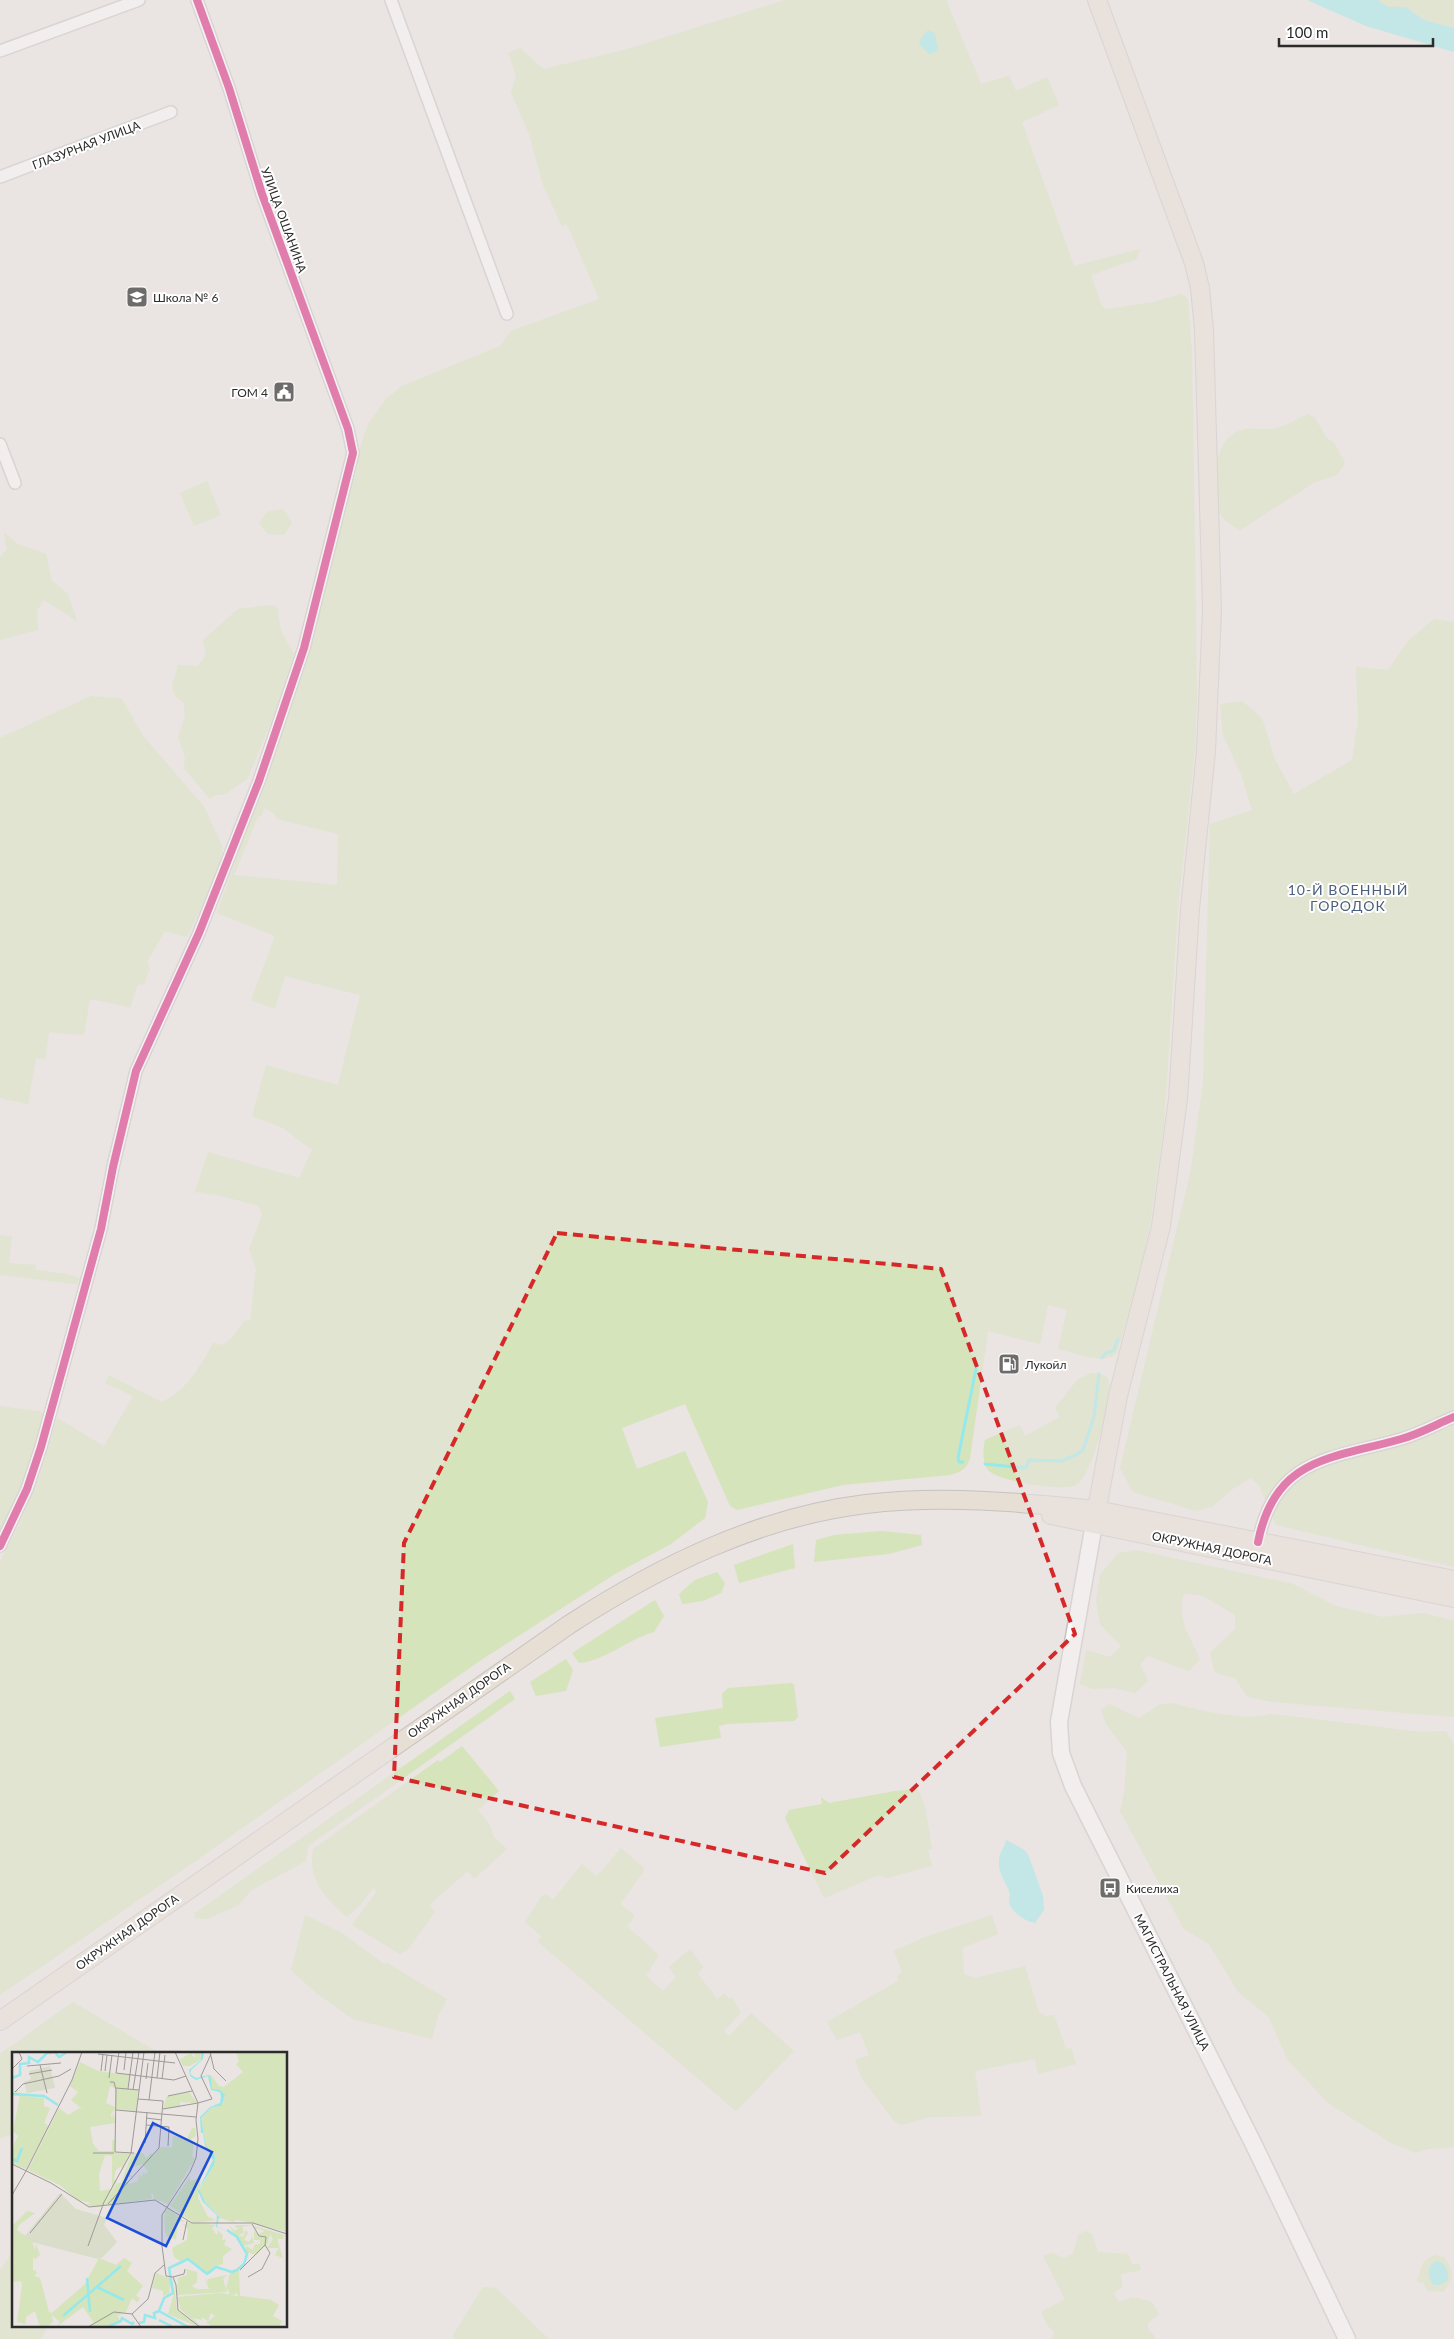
<svg xmlns="http://www.w3.org/2000/svg" width="1454" height="2339" font-family="Lato,sans-serif">
<style>
.green{fill:#d5e4ba;fill-rule:evenodd}
.water{fill:#95e8eb}
.lines{fill:none;stroke-linecap:round;stroke-linejoin:round}
.stream{stroke:#95e8eb;stroke-width:3}
.minor-casing{stroke:#c4c2c3;stroke-width:14}
.secondary-casing{stroke:#c4c2c3;stroke-width:19}
.primary-casing{stroke:#c5c3c2;stroke-width:20}
.minor{stroke:#fcfbfb;stroke-width:11}
.secondary{stroke:#fcfbfb;stroke-width:16}
.primary{stroke:#e7ded4;stroke-width:18}
.cycleway-casing{stroke:#fff;stroke-width:11}
.cycleway{stroke:#d6006c;stroke-width:8}
.marked{fill:none;stroke:#d62828;stroke-width:4;stroke-dasharray:10 6;stroke-linejoin:round}
.labels{text-anchor:middle;dominant-baseline:central;stroke-width:4;stroke-linejoin:round;paint-order:stroke}
.street-label{font-size:12px;fill:#2b2b2b;stroke:#fff}
.poi-label{font-size:12px;fill:#2b2b2b;stroke:#fff;text-anchor:start}
.neighbourhood-label{font-size:14px;letter-spacing:1px;fill:#4b5f7d;stroke:#fff}
.inset-river{fill:none;stroke:#95e8eb;stroke-width:2.5}
.inset-road{fill:none;stroke:#9e9a99;stroke-width:1}
.view{fill:#1d4ed8;fill-opacity:0.15;stroke:#1d4ed8;stroke-width:2.5}
.inset-edge{fill:none;stroke:#2b2b2b;stroke-width:2.5}
</style>
<rect width="100%" height="100%" fill="#eae4e2"/>
<path class="green" d="M785,0H946L981,84L1009,76L1016,91L1047,77L1059,105L1022,122L1074,266L1140,249L1137,259L1091,275L1102,307L1108,309L1154,302L1182,294L1188,299L1192,353L1197,693L1195,750L1178,908L1164,1125L1150,1224L1138,1281L1117,1353C1103,1366 1074,1352 1058,1349L1067,1310L1048,1305L1040,1344L988,1331L970,1458C967,1469 961,1472 950,1475L843,1485L737,1510L730,1506L685,1404L622,1428L637,1469L685,1451L708,1502L705,1518L671,1544L615,1574L481,1660L194,1862L0,1995V1561L19,1525L40,1474L57,1418L104,1446L133,1396L105,1383L109,1375L161,1402C186,1392 200,1367 213,1343L222,1345L232,1338L245,1320L250,1321L256,1269L249,1249L262,1215L259,1206L222,1196L195,1192L208,1152L299,1178L312,1150L283,1128L252,1116L266,1065L338,1085L360,995L285,976L275,1009L251,1000L275,936L217,913L314,638L333,550L357,468L361,444L368,424L387,398L402,386L500,346L511,331L599,299L567,224L562,226L543,185L528,131L511,93L516,75L508,53L520,48L543,69L624,50ZM264,808L274,813L277,819L338,834L337,885L234,875L258,817L262,815Z
M1378,0H1454V28L1424,20L1406,7H1388Z
M1308,414L1315,418L1326,437L1335,444L1345,463L1337,475L1315,482L1240,530C1221,520 1214,510 1215,488C1216,467 1217,437 1242,430C1253,427 1266,431 1276,428C1287,426 1298,418 1308,414Z
M207,481L221,515L194,526L180,493Z
M283,509L292,523L284,535L268,534L259,523L267,512Z
M4,533L18,544L46,554L52,581L68,594L77,621L44,600L37,611L38,630L0,640V557L7,549Z
M272,605L277,608L281,631L294,654L275,712L248,778L226,794L216,795L210,799L184,768L185,758L178,736L185,717L184,703C166,691 173,684 178,665L198,666L206,655L203,640L238,609Z
M1434,619L1454,622V1567L1276,1525L1259,1485L1251,1478L1234,1488L1212,1507L1196,1511L1133,1492L1120,1468L1191,1169L1203,1083L1210,824L1252,810L1241,774L1223,735L1220,704L1242,701L1262,718L1275,760L1294,794L1352,760L1358,721L1356,667L1388,670L1408,641Z
M91,696L122,699L143,736L203,805L222,845V856L218,872L187,937L165,931L147,962L150,968L144,985L138,984L130,1007L90,999L84,1035L49,1032L45,1059L36,1058L28,1104L0,1098V738Z
M0,1235L12,1237L9,1263L36,1265L35,1270L67,1274L81,1279L76,1284L0,1275Z
M1091,1373L1105,1375C1109,1380 1110,1384 1110,1390C1108,1408 1092,1477 1076,1485C1064,1492 997,1481 988,1470C982,1462 983,1449 985,1440L1020,1425L1025,1436L1060,1417L1055,1408L1077,1380Z
M0,1406L43,1412L45,1416L25,1479L0,1534Z
M882,1531L921,1535L922,1545L889,1554L814,1562L816,1540L834,1535Z
M793,1544L795,1568L739,1583L734,1565Z
M1136,1550L1293,1584L1336,1606L1383,1617L1424,1613L1454,1621V1717L1273,1702L1247,1697L1235,1678L1215,1673L1210,1653L1235,1629V1615L1203,1596L1184,1593C1176,1618 1189,1636 1200,1659L1189,1671L1148,1656L1140,1664L1148,1681L1135,1693L1113,1688L1092,1689L1080,1684L1086,1650L1110,1657L1121,1646L1100,1624L1096,1601L1100,1575L1118,1553Z
M717,1572L725,1583L721,1593L703,1601L682,1604L679,1594L695,1580Z
M655,1600L664,1616L654,1632C628,1639 605,1661 579,1663L572,1653Z
M566,1659L573,1670L566,1691L536,1696L530,1682Z
M792,1683L794,1685L798,1717L794,1721L727,1724L719,1726L721,1738L660,1747L655,1718L723,1708L722,1694L728,1688Z
M510,1691L515,1699L308,1846L306,1861L250,1891L239,1905L207,1919L195,1918V1913Z
M1171,1703C1199,1710 1244,1722 1272,1714L1421,1732L1446,1731L1454,1745V2147C1437,2150 1432,2146 1416,2153L1389,2142L1328,2103L1287,2059L1269,2017L1238,1992L1209,1944L1184,1929L1120,1811C1126,1792 1125,1772 1127,1752L1106,1724L1101,1710L1110,1704L1139,1718L1159,1705Z
M462,1746L499,1791L478,1810L490,1825L494,1837L507,1849L474,1879L468,1871L429,1905L435,1912L409,1948L400,1954L352,1925L377,1891L373,1888L361,1904L347,1917C324,1897 308,1880 313,1849L438,1760L440,1762Z
M918,1789L925,1806L932,1849L928,1850L932,1866L887,1878L879,1875L824,1898L785,1818L789,1810L822,1804L821,1797L829,1803L895,1791Z
M621,1848L643,1867L644,1871L620,1904L634,1915L632,1921L627,1926L659,1955L646,1976L663,1991L676,1977L669,1967L690,1949L703,1967L698,1974L717,1999L725,1993L729,1999L732,1998L741,2012L724,2031L729,2036L751,2013L794,2051L736,2111L538,1942L541,1936L525,1922L542,1896L545,1894L553,1900L582,1864L597,1876Z
M305,1915L342,1933L384,1964L387,1963L447,1999L438,2016L432,2039L353,2019L316,1993L291,1970Z
M992,1915L998,1934L962,1948L964,1974L975,1978L1025,1966L1039,2012L1046,2016L1054,2015L1066,2049L1071,2048L1076,2064L1038,2074L1035,2059L975,2071L981,2116L930,2117L901,2125L895,2122L861,2077L855,2060L869,2055L860,2032L837,2040L827,2022L898,1981L897,1976L902,1972L894,1951L925,1937Z
M73,2002L159,2053H14V2133L0,2139V2054Z
M1086,2231L1092,2234L1098,2252L1128,2254L1132,2264H1139L1141,2270L1121,2274L1122,2287L1114,2293L1119,2302L1133,2297L1152,2302L1159,2314L1148,2323V2328L1156,2339H1051L1055,2333L1047,2325L1041,2312L1065,2299L1043,2256L1052,2253L1064,2258L1073,2254L1078,2235Z
M14,2250V2325H48L41,2339H0V2270Z
M1435,2255L1444,2257C1454,2269 1454,2281 1443,2292L1428,2291L1423,2282L1419,2283L1417,2280L1424,2261Z
M483,2287L496,2288L549,2339H454L453,2335Z"/>
<path class="water" d="M1307,0H1378L1388,7H1406L1424,20L1454,28V52L1366,26Z
M928,30L935,34L938,51L929,54L919,44L920,40Z
M1006,1840L1023,1849L1028,1854L1043,1896L1044,1910L1035,1923C1026,1922 1011,1912 1009,1902C1009,1899 1010,1896 1010,1894C1007,1882 998,1875 999,1861C999,1852 1005,1848 1006,1840Z
M1437,2261C1446,2263 1450,2273 1447,2281L1440,2285H1434C1426,2277 1427,2265 1437,2261Z"/>
<g class="lines">
<path class="stream" d="M1102,1358L1106,1353L1114,1350L1118,1339
M963,1462H959L958,1458L977,1364
M985,1464L1026,1468L1029,1460L1061,1461L1076,1455L1083,1450L1094,1417L1099,1374"/>
<g class="minor-casing">
<path id="minor" d="M391,0L507,314
M0,51L139,0
M0,177L171,112
M0,444L15,483
M1258,1542C1275,1457 1331,1459 1401,1439C1419,1434 1437,1424 1454,1417
M0,1546L27,1489L41,1447L101,1229L113,1167L136,1071L199,933L259,781L304,648L353,453L348,429L262,194L229,88L197,0"/>
</g>
<g class="secondary-casing">
<path id="secondary" d="M1094,1524L1059,1722L1061,1753L1073,1786L1253,2143L1347,2339"/>
</g>
<g class="primary-casing">
<path id="primary" d="M1051,1515L1454,1598
M1094,1524L1118,1396L1161,1226L1178,1099L1190,909L1206,751L1212,611L1204,330L1200,288L1194,263L1097,0
M0,2021L570,1624C660,1566 758,1517 866,1504C941,1495 1021,1502 1096,1510L1454,1580"/>
</g>
<use href="#minor" class="minor"/>
<use href="#secondary" class="secondary"/>
<use href="#primary" class="primary"/>
<g class="cycleway-casing">
<path id="cycleway" d="M1258,1542C1275,1457 1331,1459 1401,1439C1419,1434 1437,1424 1454,1417
M0,1546L27,1489L41,1447L101,1229L113,1167L136,1071L199,933L259,781L304,648L353,453L348,429L262,194L229,88L197,0"/>
</g>
<use href="#cycleway" class="cycleway"/>
</g>
<path d="M0 0H1454V2339H0ZM557,1233L941,1269L1075,1634L825,1873L394,1777L404,1543Z" fill="#eae4e2" fill-opacity=".55" fill-rule="evenodd"/>
<path class="marked" d="M557,1233L941,1269L1075,1634L825,1873L394,1777L404,1543Z"/>
<defs>
<g id="school-square" transform="scale(1.125)"><rect x="-9" y="-9" width="18" height="18" rx="4" fill="#6e6c6b" stroke="#fff"/><path d="M0-5L7-2L0 1L-7-2ZM-4 1L0 2.5L4 1V4Q0 6-4 4Z" fill="#fff"/></g>
<g id="civic-square" transform="scale(1.125)"><rect x="-9" y="-9" width="18" height="18" rx="4" fill="#6e6c6b" stroke="#fff"/><path d="M-.6-6.5H3V-4.5H.6V-3L4-1V1h2V6H-6V1h2V-1L-.6-3ZM-1.2 2.5V6h2.4V2.5Z" fill="#fff"/></g>
<g id="fuel-square" transform="scale(1.125)"><rect x="-9" y="-9" width="18" height="18" rx="4" fill="#6e6c6b" stroke="#fff"/><path d="M-5.5-6h7V0h2V4h1.3V-2.5L3-4.5l.8-.8L6-3V5H2.5V1h-1V6h-7ZM-4.2-4.7v3.2H.2V-4.7Z" fill="#fff"/></g>
<g id="bus-square" transform="scale(1.125)"><rect x="-9" y="-9" width="18" height="18" rx="4" fill="#6e6c6b" stroke="#fff"/><path d="M-5-6H5V4H4V6H2V4H-2V6H-4V4H-5ZM-3.5-4V0h7V-4ZM-3.5 1.2v1.5H-2V1.2ZM2 1.2v1.5H3.5V1.2Z" fill="#fff"/></g>
</defs>
<g fill-rule="evenodd">
<use href="#school-square" x="137" y="297"/>
<use href="#civic-square" x="284" y="392"/>
<use href="#fuel-square" x="1009" y="1364"/>
<use href="#bus-square" x="1110" y="1888"/>
</g>
<g class="labels">
<g class="street-label">
<text transform="translate(86 145) rotate(-21)">ГЛАЗУРНАЯ УЛИЦА</text>
<text transform="translate(284 220) rotate(70)">УЛИЦА ОШАНИНА</text>
<text transform="translate(1212 1548) rotate(12)">ОКРУЖНАЯ ДОРОГА</text>
<text transform="translate(459 1700) rotate(-35)">ОКРУЖНАЯ ДОРОГА</text>
<text transform="translate(127 1932) rotate(-35)">ОКРУЖНАЯ ДОРОГА</text>
<text transform="translate(1172 1982) rotate(63)">МАГИСТРАЛЬНАЯ УЛИЦА</text>
</g>
<g class="poi-label">
<text x="153" y="297">Школа № 6</text>
<text x="268" y="392" text-anchor="end">ГОМ 4</text>
<text x="1025" y="1364">Лукойл</text>
<text x="1126" y="1888">Киселиха</text>
</g>
<g class="neighbourhood-label">
<text x="1348" y="889">10-Й ВОЕННЫЙ<tspan x="1348" dy="16">ГОРОДОК</tspan></text>
</g>
</g>
<g transform="translate(12 2052)">
<rect width="275" height="275" fill="#eae4e2"/>
<path d="M181,0L180,3L184,6L182,1L188,0L189,7L178,14H171L168,7ZM224,0H275V180L225,168L221,170L208,166L206,170L207,163L193,150L187,138L201,115L203,104L194,94L189,66L200,55L208,54L213,43L200,37L197,23H190H199L207,34L212,35L231,20L224,12L227,10ZM68,10L86,19L118,23L116,37L126,38L124,59L104,57L99,62V65L102,62L103,71L78,75L81,92L87,99H100V89L103,87V101H86H118L110,117L109,114L104,118L102,127L105,129L91,154L84,155L73,153L79,151L65,148L48,133L16,118L47,56L56,63L68,56L74,60L59,48L66,40L58,34ZM98,34L103,36V55L94,51ZM93,103L100,104V137L88,139L87,122ZM6,37L5,42L32,44L35,45L47,53L34,45L9,44L32,46V54L38,56L32,71L37,74L14,117L0,111V97L6,84L1,79L8,44L0,42ZM177,40L185,51L168,50V55L151,57L155,44ZM180,76H183L184,84L179,87L182,95L180,103L183,107L156,152L142,147L141,142L139,141L140,147L92,153L105,131H109L120,101H131L134,106L139,101L141,104L149,95H160L161,84L175,87ZM130,112L136,119L134,122L131,120L130,125L127,122L126,129L117,132L111,126L120,125L116,120L119,116ZM178,124V129L189,126L186,146L196,165L204,168L182,171L158,154ZM156,156L173,170L166,169L164,187L156,186L153,180L152,162L159,165L152,161ZM15,159L23,161L7,173L5,178L20,189L23,198L24,192L28,203L23,207L21,204V218L25,220L22,224L28,226L37,260L40,261L73,232L87,206L104,213L112,206L120,211L115,219L131,234L124,243L128,247L125,250L120,246L114,260L105,264L109,270L97,275H75L82,271L71,255L44,275L48,270L40,263L41,270L35,275H28L23,259L14,265L13,272L5,270L10,233L9,229L0,230V174ZM175,170L204,173L200,176L203,181L206,183L205,178L211,183L210,189L214,187L212,193L220,197L211,204V212L202,214L198,222L190,219L177,206L168,209L162,205L160,196L175,188L176,177L169,171L173,173ZM217,173L223,179L227,176H224L223,173H240L230,175L232,181L226,183L231,185L234,178L236,181L232,188L237,190L240,185L242,191L231,194L232,199ZM242,174L272,183L271,187H265L271,206L263,203L267,196H255L261,187L258,182L256,191L244,203L234,200V194L241,198L242,193L248,192V188H242V179L246,182L253,179L245,176L244,179ZM207,216L215,217L220,220L227,218L228,245L223,240V244L218,243L216,237L214,240L165,243L166,226L175,223L174,217L185,220V230L180,234L185,237H197L192,224L195,230L196,227L215,223L211,227L214,237L218,221ZM144,221L159,227L157,242L151,244V239L140,236ZM161,227L165,258L187,275L156,262L162,242ZM208,241L259,248L267,253L261,264L270,269L267,275H196L199,273L194,271L203,264L199,261L196,269L189,265L190,268L181,266L189,275L169,258L165,245Z" fill="#d5e4ba" fill-rule="evenodd"/>
<path d="M38,14L43,36L15,41L12,30L19,27L17,19ZM48,141L64,157L95,166L92,173L105,190L91,205L86,207L20,190L12,185Z" fill="#daddc9"/>
<path d="M189,0H192L191,7L179,18L178,22L184,26L197,23L199,27L200,37L208,38L213,43L209,54L200,55L189,66L194,94L203,104L202,113L187,137L193,150L207,164L205,175L218,180L204,175L205,163L191,150L186,139L201,108L193,94L191,81H189L188,65L198,55L208,51L209,45L208,40L199,38L196,24L184,28L178,24L177,18L189,8Z" fill="#95e8eb"/>
<path class="inset-river" d="M0,26L8,23V12L17,11V5L26,10L35,1L43,0L47,5L55,0M0,42L32,44L46,53M0,107L5,109L10,96M75,226L78,260M85,235L112,248M51,264L109,214M147,268L161,275M127,271L132,270L133,263L143,266L142,261L147,259M95,275L109,269L110,266L120,272L122,270M176,275L147,259L152,246L161,241L157,216L176,207L195,222L204,215L220,220L225,218L232,212L235,202L225,185L215,178"/>
<path class="inset-road" d="M107,0L104,21L162,28L174,24M163,0L186,51L184,68L186,87L184,106L178,120L150,163V194L154,224L161,225L164,233L166,258L188,275M198,0L202,17L214,29M86,2L163,11M28,13L35,41M15,14L49,11M0,17L10,7L7,0M112,18L114,0M89,19L91,2M93,19L95,3M17,22L40,18M97,26L100,3M145,26L148,0M134,27L136,11M150,27L153,3M98,30H102L104,38L103,100M104,36L127,38M116,37L121,0M121,38L127,0M3,40L11,32L47,24L59,17M156,44L180,39M137,48L143,0M186,51L200,47L189,24L199,2M151,57L186,51M104,58L184,65M134,66L150,68M134,73L157,75L156,94M133,91L135,60M103,100L122,101M81,101H102M0,112L39,131L77,155L143,148L180,171H241L275,182M14,119L60,28L70,0M0,143L14,119M96,152L147,96L151,49L126,47M18,181L50,142M171,188L175,169M76,194L92,150L119,101L132,0M228,218L253,193M161,225L172,222L173,217M236,225L250,217L258,201L253,193L254,185L247,184L240,172M120,262L136,247L143,221L152,213M120,262L129,275M76,275L102,260L120,262"/>
<path class="view" d="M141,71L200,100L154,194L95,166Z"/>
<rect width="275" height="275" class="inset-edge"/>
</g>
<path d="M1279 38v8h154v-8" fill="none" stroke="#2b2b2b" stroke-width="2.5"/>
<text x="1286" y="38" font-size="15" fill="#2b2b2b" stroke="#ffffff" stroke-width="4" paint-order="stroke">100 m</text>
</svg>
